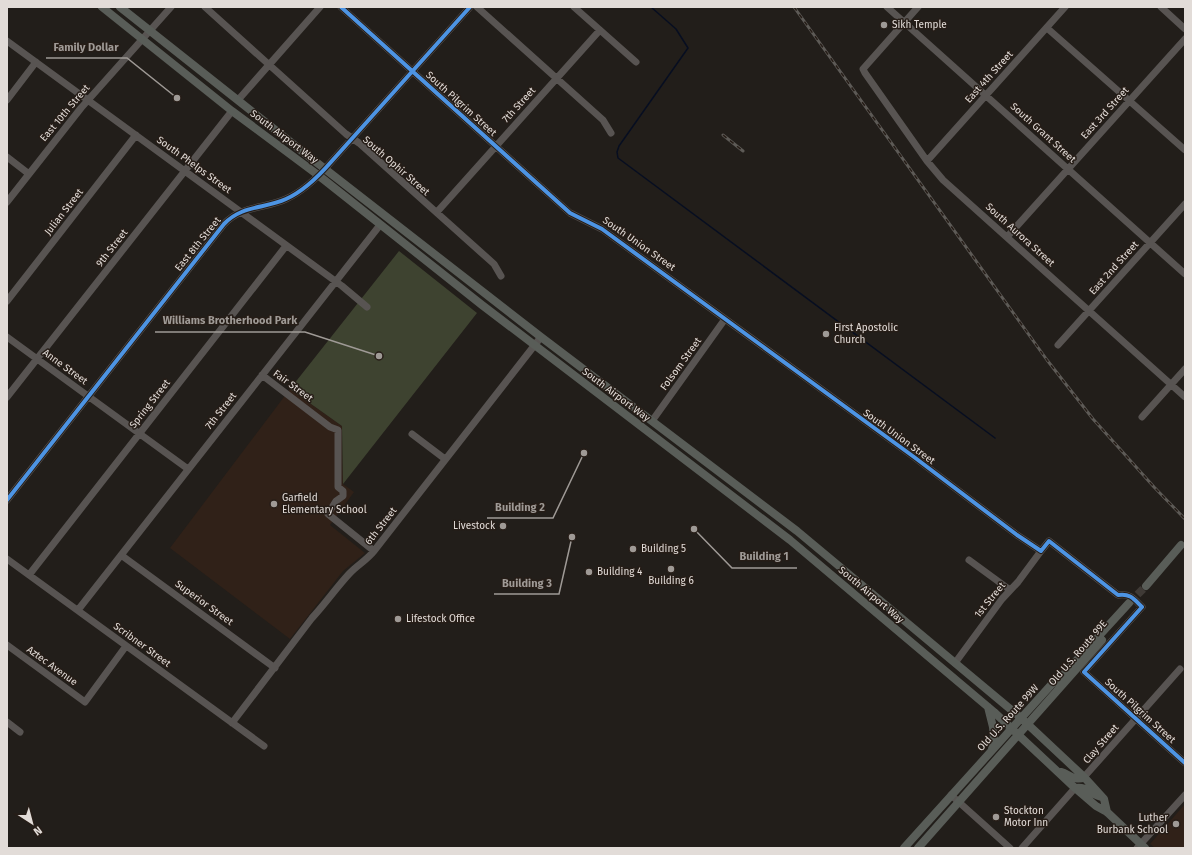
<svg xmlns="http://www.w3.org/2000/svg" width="1192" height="855" font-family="'Fira Sans',sans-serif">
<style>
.education{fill:#302118}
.green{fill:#3e4330}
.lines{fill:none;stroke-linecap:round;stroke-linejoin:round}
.stream{stroke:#070e21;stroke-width:1.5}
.major-tunnel{stroke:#3f3a36;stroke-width:8;stroke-dasharray:8 4;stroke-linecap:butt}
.minor{stroke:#585452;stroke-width:7}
.major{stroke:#595d58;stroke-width:8}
.rail-casing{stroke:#5d5a56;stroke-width:3}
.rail{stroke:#261d17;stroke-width:1.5;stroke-dasharray:4.5;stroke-linecap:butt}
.cycleway-casing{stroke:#261d17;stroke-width:6}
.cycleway{stroke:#4d94e3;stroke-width:4}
.poi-dot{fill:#9f9a96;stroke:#261d17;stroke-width:1.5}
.labels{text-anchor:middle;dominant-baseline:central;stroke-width:3;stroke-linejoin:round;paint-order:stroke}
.poi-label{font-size:10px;fill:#e2dcd8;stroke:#261d17;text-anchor:start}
.street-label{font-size:10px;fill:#e2dcd8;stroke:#261d17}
.leader{fill:none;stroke:#9f9a96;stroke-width:1.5}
.callout-dot{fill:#9f9a96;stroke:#261d17;stroke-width:1.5}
.callout-label{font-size:11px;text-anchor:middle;font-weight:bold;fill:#9f9a96;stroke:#261d17;stroke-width:3;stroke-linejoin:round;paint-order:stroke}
</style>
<rect width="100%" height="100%" fill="#221e1a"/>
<path class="education" d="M290,389L342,426L343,484L354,492L330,525L365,553L343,571L290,639L170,548Z
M1185,804V848H1155L1150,844Z"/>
<path class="green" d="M399,251L477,313L343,484L342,426L290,389Z"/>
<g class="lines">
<path class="stream" d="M651,7L676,29L688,48L619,146L617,152L618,158L995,438"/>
<path class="major-tunnel" d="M1129,603L1146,586"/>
<path class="minor" d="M205,7L346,134L359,143L494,264L501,276
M341,7L570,213L602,229L914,457L1017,535L1041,551L1049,541L1118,595C1130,593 1134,599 1142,607L1084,672L1185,763
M477,7L603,120L611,133
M574,7L636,62
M887,7L1185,274
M918,7L863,69L865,73L927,161L943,180L1185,397
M1161,7L1185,29
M1047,28L1185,150
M7,41L342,286L367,307
M7,100L36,62
M238,100L320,7
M7,157L29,174
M927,161L1065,7
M7,202L81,108L171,7
M437,212L600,30
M1007,237L1185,39
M7,301L136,135
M7,337L188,469
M1058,345L1185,204
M262,375L330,427L338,430V487L343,491V496L336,501L328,514L374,551
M7,397L232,111
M1142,417L1185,369
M652,421L725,319
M412,434L445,459
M7,500L224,224C242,205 264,209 286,199C304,191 318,177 331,162L470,7
M121,555L275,668
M7,559L264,746
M969,560L1010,590
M29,575L286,246
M78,610L380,225
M7,645L85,702L126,646
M955,663L1002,599L1018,582L1041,551
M7,722L20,732
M232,723L312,618C325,604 336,588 349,574C357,565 366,561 374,551L541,337
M1084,777L1180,669
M951,795L1010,848
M1022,848L1075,788
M1137,848L1185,795"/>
<path class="major" d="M102,7L232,111L318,175L482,305L790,540L994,712L1075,788L1096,806L1107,812L1145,848
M120,7L307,155L541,337L797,531L1021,718L1084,777L1104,799L1107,812
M1146,586L1181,545
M988,707L993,727L994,739L992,749
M1061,772C1069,774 1076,782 1084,777
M1076,788C1086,786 1092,795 1102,797
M904,848L1051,685L1064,674L1129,603
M918,848L1102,640"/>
<g class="rail-casing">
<path id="rail" d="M794,7L1047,360L1093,419L1154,487L1185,519
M723,135L743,151"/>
</g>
<use href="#rail" class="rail"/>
<g class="cycleway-casing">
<path id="cycleway" d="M341,7L570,213L602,229L914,457L1017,535L1041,551L1049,541L1118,595C1130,593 1134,599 1142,607L1084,672L1185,763
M7,500L224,224C242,205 264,209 286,199C304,191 318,177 331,162L470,7"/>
</g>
<use href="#cycleway" class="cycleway"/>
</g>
<g class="poi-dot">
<circle cx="884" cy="25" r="4"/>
<circle cx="826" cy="334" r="4"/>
<circle cx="274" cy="504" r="4"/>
<circle cx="503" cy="526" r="4"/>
<circle cx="633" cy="549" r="4"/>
<circle cx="671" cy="569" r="4"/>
<circle cx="589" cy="572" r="4"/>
<circle cx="398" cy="619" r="4"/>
<circle cx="996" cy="817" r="4"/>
<circle cx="1176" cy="824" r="4"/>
</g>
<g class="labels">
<g class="poi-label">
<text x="892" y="25">Sikh Temple</text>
<text x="834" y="328">First Apostolic<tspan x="834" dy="12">Church</tspan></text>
<text x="282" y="498">Garfield<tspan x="282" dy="12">Elementary School</tspan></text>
<text x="495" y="526" text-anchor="end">Livestock</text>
<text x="641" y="549">Building 5</text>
<text x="597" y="572">Building 4</text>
<text x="671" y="581" text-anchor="middle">Building 6</text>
<text x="406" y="619">Lifestock Office</text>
<text x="1004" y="811">Stockton<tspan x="1004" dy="12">Motor Inn</tspan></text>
<text x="1168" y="818" text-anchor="end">Luther<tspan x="1168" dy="12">Burbank School</tspan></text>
</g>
<g class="street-label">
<text transform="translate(989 77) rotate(-48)">East 4th Street</text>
<text transform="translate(461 104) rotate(42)">South Pilgrim Street</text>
<text transform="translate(519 105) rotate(-48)">7th Street</text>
<text transform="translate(65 113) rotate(-50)">East 10th Street</text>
<text transform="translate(1105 113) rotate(-48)">East 3rd Street</text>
<text transform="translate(1043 133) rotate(42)">South Grant Street</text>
<text transform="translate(284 137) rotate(37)">South Airport Way</text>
<text transform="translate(194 165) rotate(36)">South Phelps Street</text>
<text transform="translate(396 166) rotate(41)">South Ophir Street</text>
<text transform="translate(64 212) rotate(-52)">Julian Street</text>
<text transform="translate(1020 235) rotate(42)">South Aurora Street</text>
<text transform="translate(198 244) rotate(-51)">East 8th Street</text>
<text transform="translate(639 244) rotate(35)">South Union Street</text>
<text transform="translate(112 248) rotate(-52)">9th Street</text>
<text transform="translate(1114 268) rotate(-48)">East 2nd Street</text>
<text transform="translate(681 364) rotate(-54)">Folsom Street</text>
<text transform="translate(65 367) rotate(36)">Anne Street</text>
<text transform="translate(293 386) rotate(36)">Fair Street</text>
<text transform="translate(616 395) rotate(37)">South Airport Way</text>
<text transform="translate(150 404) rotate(-52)">Spring Street</text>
<text transform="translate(221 411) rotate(-52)">7th Street</text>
<text transform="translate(899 437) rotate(36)">South Union Street</text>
<text transform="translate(381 526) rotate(-52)">6th Street</text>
<text transform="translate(871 595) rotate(40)">South Airport Way</text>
<text transform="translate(990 600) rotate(-51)">1st Street</text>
<text transform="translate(204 603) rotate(36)">Superior Street</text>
<text transform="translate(142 645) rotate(36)">Scribner Street</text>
<text transform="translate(1078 653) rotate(-49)">Old U.S. Route 99E</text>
<text transform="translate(52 666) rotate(36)">Aztec Avenue</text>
<text transform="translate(1140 711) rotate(42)">South Pilgrim Street</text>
<text transform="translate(1008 718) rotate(-48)">Old U.S. Route 99W</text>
<text transform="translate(1101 744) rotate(-49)">Clay Street</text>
</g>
</g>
<path class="leader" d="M177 98L127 58H46M379 356L305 332H155M584 453L553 518H487M694 529L732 568H797M572 537L559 594H494"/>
<g class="callout-dot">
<circle cx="177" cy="98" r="4"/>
<circle cx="379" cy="356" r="4"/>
<circle cx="584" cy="453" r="4"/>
<circle cx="694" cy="529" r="4"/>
<circle cx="572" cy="537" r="4"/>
</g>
<g class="callout-label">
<text x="86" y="51">Family Dollar</text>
<text x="230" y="324">Williams Brotherhood Park</text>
<text x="520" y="511">Building 2</text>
<text x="764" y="560">Building 1</text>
<text x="527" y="587">Building 3</text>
</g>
<rect width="1192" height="855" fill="none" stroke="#e2dcd8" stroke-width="16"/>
<g transform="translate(32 823) rotate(144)" stroke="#261d17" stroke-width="3" paint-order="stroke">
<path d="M0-3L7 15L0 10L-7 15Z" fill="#e2dcd8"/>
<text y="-6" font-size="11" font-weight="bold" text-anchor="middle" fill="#e2dcd8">N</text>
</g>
</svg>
